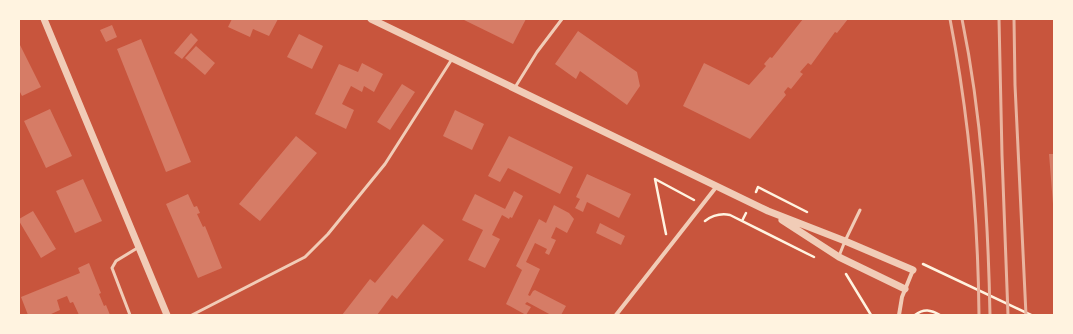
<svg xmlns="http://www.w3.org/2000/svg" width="1073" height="334" font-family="Montserrat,sans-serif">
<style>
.building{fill:#d67c66}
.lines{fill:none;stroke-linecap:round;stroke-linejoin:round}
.path{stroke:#fff3e0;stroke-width:2.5}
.service{stroke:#f1ccb7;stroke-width:3}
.minor{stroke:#f1ccb7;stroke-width:4}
.tertiary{stroke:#f1ccb7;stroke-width:7}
.rail{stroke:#e9b49f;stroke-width:3}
</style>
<rect width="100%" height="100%" fill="#c8553d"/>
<path class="building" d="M232,19H278L269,36L253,29L250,37L228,27Z
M462,19H526L513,44Z
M803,19H848L837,33L835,32L811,65L808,63L800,72L803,74L791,89L788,87L784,92L786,95L750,139L683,106L704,63L749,85L766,66L764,64L770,57L772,58Z
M112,25L117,37L106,42L100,30Z
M578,31L637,72L640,86L627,105L580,71L576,79L555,64Z
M191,33L198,40L182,59L174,53Z
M299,34L323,46L312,69L287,57Z
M141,39L191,162L166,172L117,49Z
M20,45L41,87L22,96L19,90V46Z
M196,46L215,63L205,75L185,58Z
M362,63L383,74L374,92L364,86L362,92L351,86L342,104L354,110L346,129L315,114L339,64L358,72Z
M402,84L415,92L390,130L377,122Z
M50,109L72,156L46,168L24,121Z
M455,110L484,124L472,150L443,136Z
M296,136L317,153L260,221L239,204Z
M509,136L573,167L560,194L508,168L500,182L488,176Z
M1049,154H1054V204H1053Z
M587,174L631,194L619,218L587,202L583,212L575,208L580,199L576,197Z
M83,179L102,221L75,233L56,191Z
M514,191L523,196L512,218L510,217L509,219L502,215L492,235L500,239L485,268L468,260L483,230L462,220L475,194L505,209Z
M188,194L194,207L197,206L200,213L197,214L203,227L205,226L222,268L198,278L166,204Z
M554,205L569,213L574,219L567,233L556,227L551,238L556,240L549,255L545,253L547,249L535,243L526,262L540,269L528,295L530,296L533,291L535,290L566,306L561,315L557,314L556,315H551L527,302L525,304L531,307L526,315L506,304L522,270L516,266L539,219L546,223Z
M33,211L56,249L41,258L19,221V219Z
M600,223L625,236L621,245L596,233Z
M423,224L444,240L397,299L392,295L377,315H342L370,279L375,283Z
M89,263L101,293L99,294L104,306L106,305L110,315H79L73,302L70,303L67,296L57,300L60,310L49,315H28L21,297L80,273L78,268Z"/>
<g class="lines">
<path class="path" d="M655,179L666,234
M655,179L694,200
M756,192L758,187L807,212
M705,221C713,215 720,213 730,215L814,257
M742,221L746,213
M923,264L1031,315
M846,274L871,315
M915,315C924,308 931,310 940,315"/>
<path class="service" d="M514,89L537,52L562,19
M839,256L845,241L860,210
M130,315L112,268L116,261L139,247
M192,315L305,257L328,234L385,164L452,59"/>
<path class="minor" d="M616,315L717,186
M899,315L902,297L913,270"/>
<path class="tertiary" d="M44,19L167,315
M371,19L768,211L845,241L913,270
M782,220L839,257L905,289"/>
<path class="rail" d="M950,19C969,117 978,216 979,315
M962,19C982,117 988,216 990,315
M999,19L1002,155L1008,315
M1014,19L1015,85L1026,315"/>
</g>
<rect width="1073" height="334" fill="none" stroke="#fff3e0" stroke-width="40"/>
</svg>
